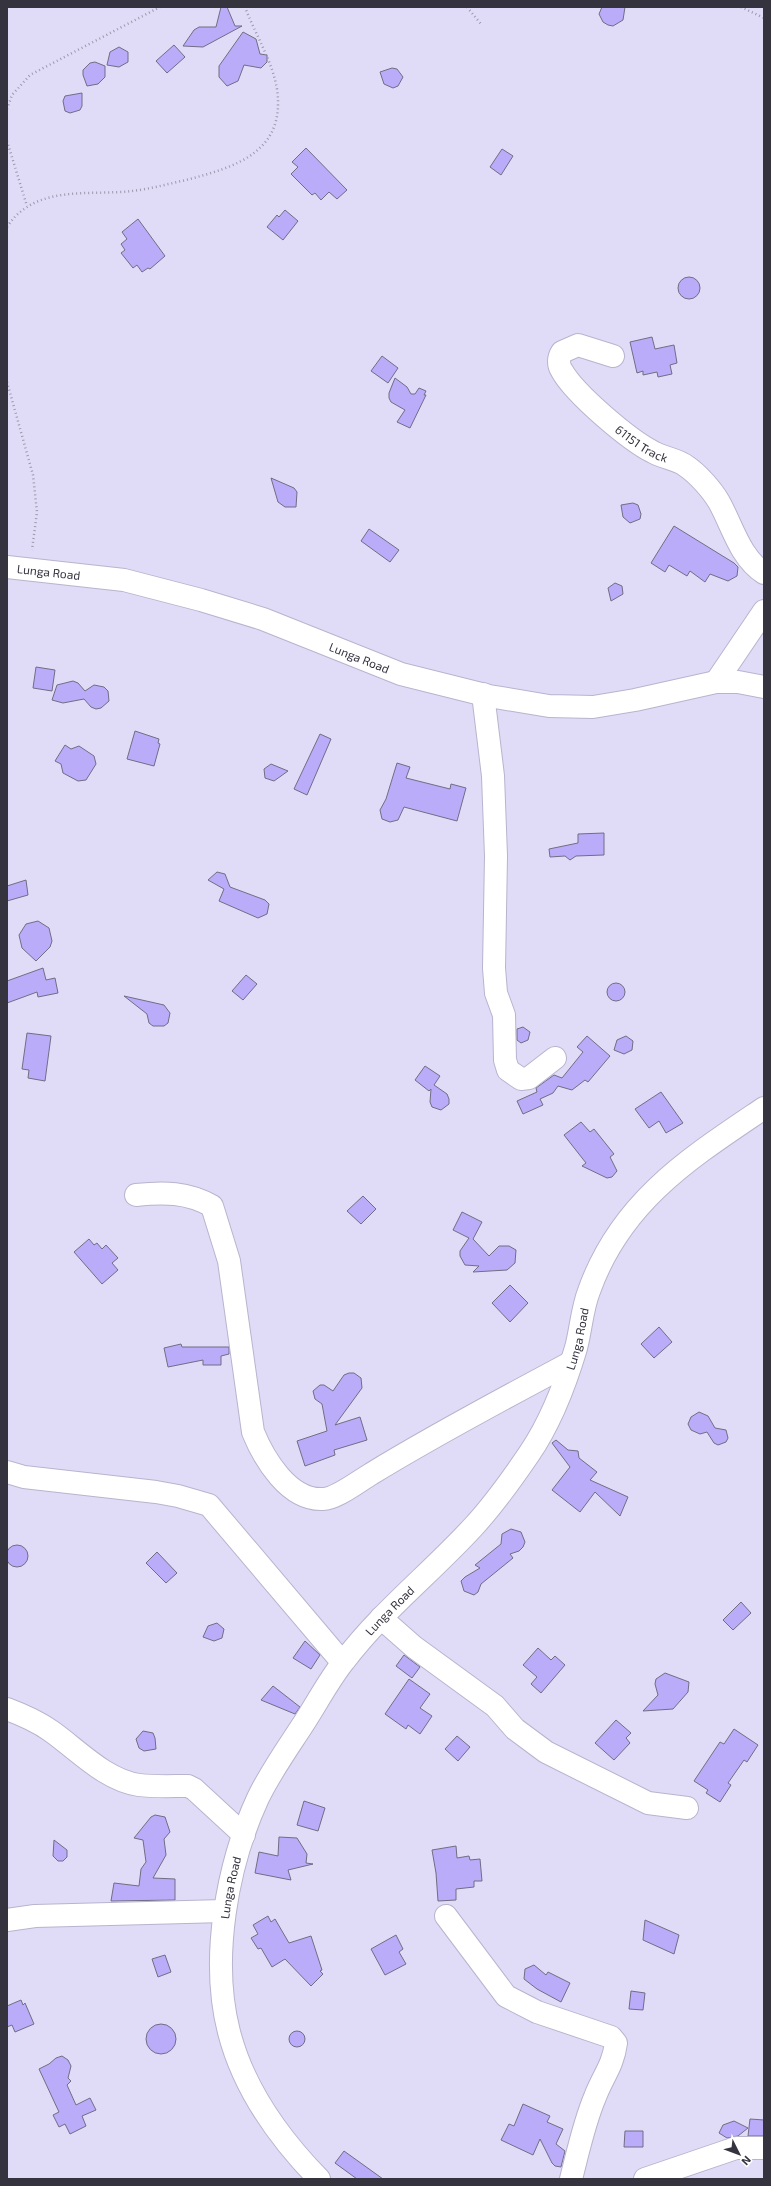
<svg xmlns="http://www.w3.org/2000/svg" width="771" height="2186" font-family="'Exo 2',sans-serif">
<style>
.building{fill:#bbacf9;stroke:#716d85}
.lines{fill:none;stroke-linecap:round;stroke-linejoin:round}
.minor-casing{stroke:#b8b4ce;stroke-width:24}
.path{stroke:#9c99ae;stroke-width:2.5;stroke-dasharray:1 3;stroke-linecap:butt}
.minor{stroke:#fff;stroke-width:22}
.labels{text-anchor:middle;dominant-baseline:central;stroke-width:3;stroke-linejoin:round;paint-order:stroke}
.street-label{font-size:12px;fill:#35333e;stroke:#fff}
</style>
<rect width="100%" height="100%" fill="#e0dcf7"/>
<path class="building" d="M221,7H227L235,26H242L203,47L183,46L194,30L199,27H216Z
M602,7H625L623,20L613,26L608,25L603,22L599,14Z
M243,32L256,39L260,54L267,55V62L261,68L244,65L238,81L227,86L219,77V66Z
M174,45L185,57L167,73L156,61Z
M119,47L128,52V62L119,67L107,65L110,52Z
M95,62L105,66V77L98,84L87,86L83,75V70L90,63Z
M392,68L397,69L403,77L398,86L393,88L384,84L380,72Z
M82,93V106L80,110L70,113L65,111L63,101L65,96Z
M306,148L347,190L337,199L329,192L321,200L315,193L312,195L291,174L298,167L292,162Z
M502,149L513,156L501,175L490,167Z
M285,210L298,221L283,240L267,227L277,215L279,217Z
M138,219L165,256L150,269L148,268L142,272L137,265L133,268L121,253L125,250L121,244L127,239L122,232Z
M678 288a11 11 0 1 1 22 0a11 11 0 1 1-22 0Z
M652,337L655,349L674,345L677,363L670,365L672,374L658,377L657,372L643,375V371L637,373L630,342Z
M382,356L398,368L388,383L371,371Z
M395,378L407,387L411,394H415L419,388L426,391L424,395H426L410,428L397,422L405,410L391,402L389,398V393Z
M271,478L294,488L297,492L296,507H285L278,502Z
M633,503L638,505L641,514L640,519L630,523L623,517L621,505Z
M674,526L734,563L738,567L737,576L728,581L710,574L705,582L690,571L687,576L669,565L665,572L651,563Z
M369,529L399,550L390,562L361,541Z
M615,583L622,586L623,594L611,601L608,588Z
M36,667L55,670L52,691L33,688Z
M73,681L78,683L85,691L94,685L104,687L108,691L109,701L101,708L96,709L91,707L84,699L63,703L52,700L57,685Z
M135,731L159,739L158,743L160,744L154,766L127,759Z
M320,734L331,739L307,795L294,789Z
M65,745L71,749L79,746L94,756L96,764L86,780L78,781L63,773L61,764L55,761Z
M397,763L410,767L406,778L450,789L451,784L466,788L457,821L404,807L398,820L390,822L382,819L380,810L386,799Z
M271,764L288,771L274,781L265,778L264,769Z
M604,833V855L576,856L570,860L565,856L550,857L549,849L578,843V834Z
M217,872L225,874L230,887L265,900L269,904L267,914L258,918L219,901L224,889L208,880Z
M26,880L28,895L7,901V886Z
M38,921L49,928L52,941L50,947L36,961L22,948L19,935L26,924Z
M43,968L46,980L55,978L58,993L38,997L37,992L7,1003V981Z
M246,975L257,984L243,1000L232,991Z
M607 992a9 9 0 1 1 18 0a9 9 0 1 1-18 0Z
M124,996L164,1005L170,1013L168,1023L164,1026H153L149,1023L147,1014Z
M523,1027L530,1032L528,1040L521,1043L517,1040V1029Z
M27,1033L51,1036L45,1081L28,1078L29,1070L22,1069Z
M587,1036L610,1056L588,1082L585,1080L572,1090L558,1086L553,1093L540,1099L543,1105L523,1114L517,1101L537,1092L536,1088L554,1075L562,1078L583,1052L577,1047Z
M626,1036L633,1041L632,1050L624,1054L614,1050L617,1040Z
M425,1066L440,1076L434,1085L447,1094L449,1099V1104L441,1110L432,1107L430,1102L431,1089L429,1091L415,1080Z
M661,1092L683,1123L666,1133L659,1121L649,1128L635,1109Z
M581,1122L590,1132L594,1129L614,1154L610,1157L617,1171L612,1177L607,1178L582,1166L586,1163L564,1135Z
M363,1196L376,1209L361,1224L347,1211Z
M462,1212L482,1222L473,1239L489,1256L499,1246H509L516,1250L515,1263L507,1270L473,1272L479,1266L465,1265L460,1256V1251L469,1238L453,1230Z
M89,1239L94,1245L97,1243L102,1249L106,1245L118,1258L112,1263L118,1270L102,1284L74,1252Z
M510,1285L528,1303L510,1322L492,1303Z
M659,1327L672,1342L654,1358L641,1344Z
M181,1344L182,1347H229V1354L221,1356V1365H203V1360L168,1367L164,1348Z
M349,1373H354L361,1378L362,1388L335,1425L360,1417L367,1440L334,1450L335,1455L305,1466L297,1441L327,1431L322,1404L315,1399L313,1391L320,1385H324L333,1391L344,1375Z
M699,1412L708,1416L715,1428L726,1430L728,1438L726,1442L718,1445L714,1443L707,1432L700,1434L691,1430L688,1424L691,1417Z
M556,1440L568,1450L578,1451L579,1458L597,1472L590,1480L628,1497L620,1516L595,1492L580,1512L552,1490L570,1467L552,1443Z
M511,1529L521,1532L525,1542L523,1547L519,1551L510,1554L513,1558L481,1584L478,1592L474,1595L464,1591L461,1581L465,1577L480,1568L475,1565L501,1544L502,1534Z
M6 1556a11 11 0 1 1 22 0a11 11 0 1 1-22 0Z
M157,1552L177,1573L166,1583L146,1563Z
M741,1602L751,1613L733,1630L723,1620Z
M217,1623L224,1629L222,1638L214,1641L203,1637L208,1626Z
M305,1641L320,1655L311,1669L293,1658Z
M538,1648L551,1660L555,1656L565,1665L541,1693L531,1684L537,1677L523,1665Z
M404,1655L420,1667L412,1678L396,1666Z
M665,1673L689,1682L688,1692L673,1709L643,1711L658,1695L655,1684L656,1679Z
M409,1679L430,1694L420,1708L432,1716L420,1734L408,1725L406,1729L385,1714Z
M273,1686L300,1707L295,1714L261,1700Z
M616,1720L631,1733L626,1738L630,1743L614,1760L595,1743Z
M734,1729L758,1745L747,1762L744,1760L728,1783L731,1785L720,1802L706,1793L708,1790L694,1781L720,1742L724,1744Z
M143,1731L153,1733L155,1738L156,1749L144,1751L139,1748L136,1739Z
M457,1736L470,1747L458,1761L445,1749Z
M304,1801L325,1808L318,1831L297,1825Z
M155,1815L165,1817L170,1832L164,1839L166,1855L153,1878L175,1879V1900L111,1901L114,1883L139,1886L141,1869L146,1862L143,1840L134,1838L151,1817Z
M279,1837L297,1838L307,1854L306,1863L313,1864L288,1870L291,1880L255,1873L259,1852L278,1856Z
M54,1840L67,1850V1857L63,1861H58L53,1856Z
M456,1846L457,1858L469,1856L470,1860L480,1859L482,1881H474V1887L456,1889V1900L438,1901L436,1873L432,1850Z
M268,1916L271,1922L275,1919L289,1943L311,1936L322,1970L320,1971L323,1974L311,1986L285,1959L272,1967L261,1948L258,1949L251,1938L258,1934L253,1925Z
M645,1920L679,1935L674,1954L643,1940Z
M396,1935L403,1949L399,1952L406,1964L385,1975L371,1949Z
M165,1955L171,1972L158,1977L152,1959Z
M534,1965L546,1975L548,1972L570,1983L561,2002L537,1989L524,1979L525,1969Z
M631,1991L645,1993L643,2010L629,2009Z
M21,2000L23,2005L25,2003L34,2024L15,2032L12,2025L7,2027V2006Z
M146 2039a15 15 0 1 1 30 0a15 15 0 1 1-30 0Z
M289 2039a8 8 0 1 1 16 0a8 8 0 1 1-16 0Z
M62,2056L68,2060L71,2066L68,2078L71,2081L67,2085L76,2105L90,2098L96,2110L82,2116L86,2126L70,2134L65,2124L59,2127L53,2115L59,2112L39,2069L49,2064L56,2058Z
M523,2104L550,2116L547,2122L563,2129L556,2144L565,2151L561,2167L555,2166L552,2163L540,2139L533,2155L501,2140L509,2124L514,2126Z
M750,2119L764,2120V2136H748Z
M734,2121L748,2128L738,2136L727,2138L719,2133L723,2125Z
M625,2131H643V2147H624Z
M344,2151L383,2179H357L335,2163Z"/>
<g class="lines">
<g class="minor-casing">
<g id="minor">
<path id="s1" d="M613,356L578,345L562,352C558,358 558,365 562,371C575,394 629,440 653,452C663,458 677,459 686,466C698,474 712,490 719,502C732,525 740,558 764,573"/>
<path id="s2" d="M7,567L124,580L201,600L263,619L401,674L489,696L549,706L593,707L635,700L716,682H738L764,687"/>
<path d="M716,682L764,611"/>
<path d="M483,694L493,776L496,856L494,968L496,993L504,1015L505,1060L508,1070L521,1079L529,1078L555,1058"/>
<path d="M136,1195C164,1192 187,1192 212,1206L229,1261L253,1432C264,1459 289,1501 323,1499C336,1499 359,1481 371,1474C436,1434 503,1399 570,1363"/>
<path d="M7,1472L24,1477L156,1492L178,1496L209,1505L342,1662"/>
<path d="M381,1618L414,1647L495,1706L515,1729L546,1752L648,1803L687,1808"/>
<path d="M7,1709C23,1715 37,1721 51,1731C78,1750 105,1780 139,1785C155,1787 172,1786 188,1786L194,1789L244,1835"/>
<path d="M446,1916L506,1996L537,2012L611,2037L616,2043C613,2066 603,2076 595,2097C584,2123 578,2152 571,2179"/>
<path d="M7,1920L35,1916L224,1911"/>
<path id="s3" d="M319,2179C279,2138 243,2087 229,2032C210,1959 227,1865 258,1798C270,1773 287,1749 302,1726C316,1705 328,1681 344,1661C382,1611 432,1572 474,1526C495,1503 512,1479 529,1454C551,1422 565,1385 576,1348C581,1329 582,1309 589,1291C621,1201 690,1158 764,1108"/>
<path d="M645,2179L736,2148H764"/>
</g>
</g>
<path class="path" d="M467,7L481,24
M741,7L764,18
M7,109L12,95L30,75L160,7
M7,141L27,206
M7,227C35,184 89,196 132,191C150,189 168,184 186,180C236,167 286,152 277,89C272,60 255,34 245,7
M7,382L33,475L37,512L32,550"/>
<use href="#minor" class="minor"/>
</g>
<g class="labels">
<g class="street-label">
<text stroke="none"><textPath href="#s1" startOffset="183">61151 Track</textPath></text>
<text stroke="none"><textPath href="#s2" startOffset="42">Lunga Road</textPath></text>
<text stroke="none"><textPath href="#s2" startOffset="366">Lunga Road</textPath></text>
<text stroke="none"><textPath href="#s3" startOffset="980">Lunga Road</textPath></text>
<text stroke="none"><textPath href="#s3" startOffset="644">Lunga Road</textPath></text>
<text stroke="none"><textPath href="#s3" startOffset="320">Lunga Road</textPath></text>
</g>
</g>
<rect width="771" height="2186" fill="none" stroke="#35333e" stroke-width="16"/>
<g transform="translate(739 2154) rotate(132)" stroke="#ffffff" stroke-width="3" paint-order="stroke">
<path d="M0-3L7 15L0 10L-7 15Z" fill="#35333e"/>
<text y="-6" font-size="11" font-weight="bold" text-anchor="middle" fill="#35333e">N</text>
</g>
</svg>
